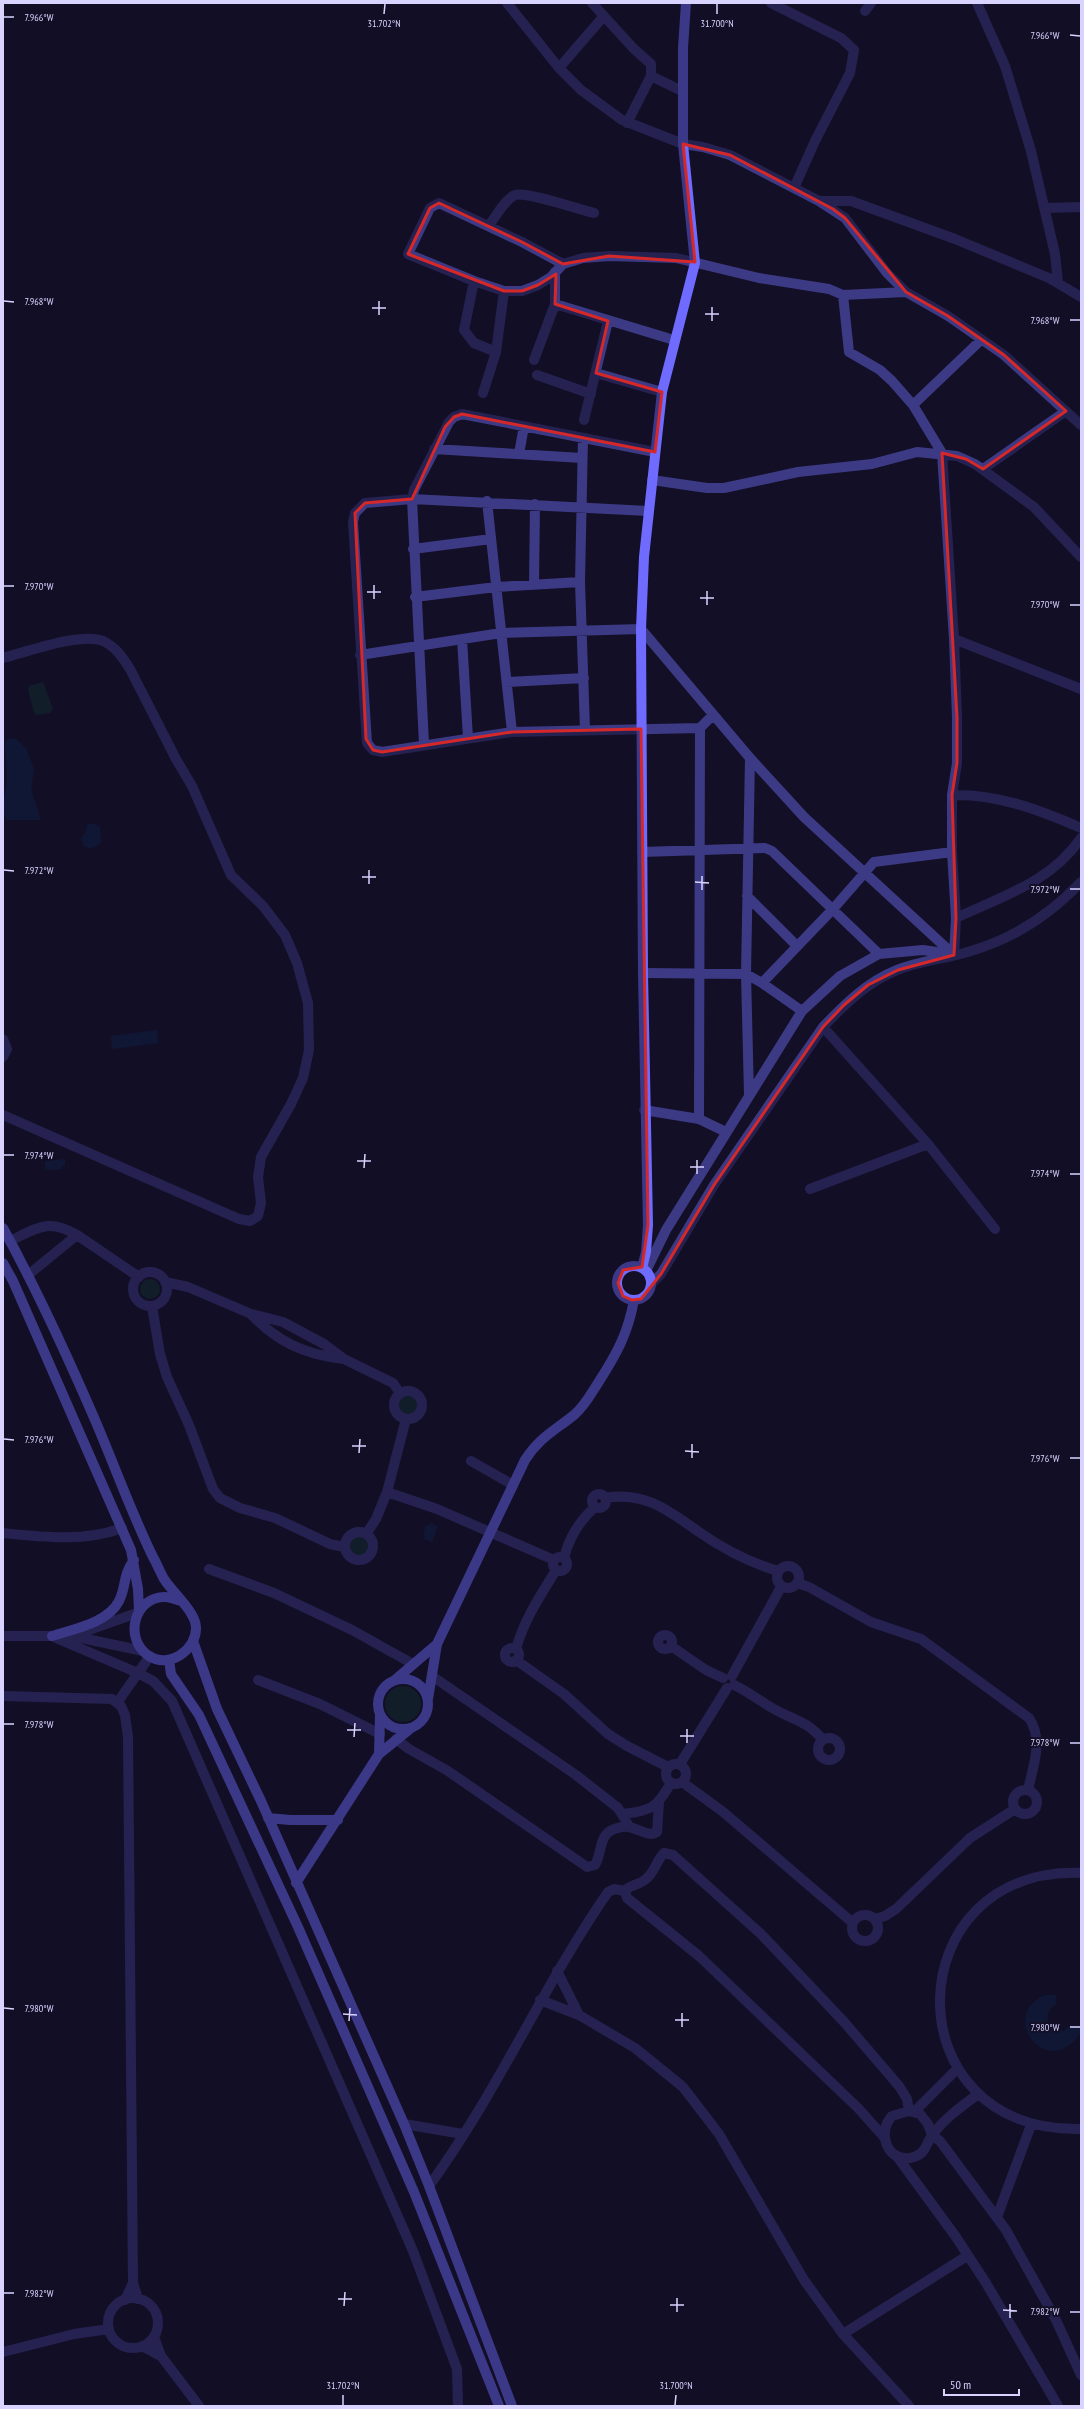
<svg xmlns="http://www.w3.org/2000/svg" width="1084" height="2409" font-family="'PT Sans Narrow',sans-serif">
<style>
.green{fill:#12302f}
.water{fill:#0c2248}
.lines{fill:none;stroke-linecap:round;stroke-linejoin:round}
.street{stroke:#3d3a85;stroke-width:10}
.secondary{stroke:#6f6bff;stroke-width:10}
.marked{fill:none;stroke:#d62828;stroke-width:3;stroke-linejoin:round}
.ticks{fill:none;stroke:#d9d4ff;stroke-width:1.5}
.ticks-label{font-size:10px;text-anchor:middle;fill:#d9d4ff;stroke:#130f26;stroke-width:4;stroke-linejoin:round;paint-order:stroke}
</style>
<rect width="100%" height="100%" fill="#130f26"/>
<path class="green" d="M43,682L53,709L50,713L37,715L34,712L28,690L29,686Z
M140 1289a10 10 0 1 1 20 0a10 10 0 1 1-20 0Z
M398 1405a10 10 0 1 1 20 0a10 10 0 1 1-20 0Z
M348 1546a10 10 0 1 1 20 0a10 10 0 1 1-20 0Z
M385 1704a18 18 0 1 1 36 0a18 18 0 1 1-36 0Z"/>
<path class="water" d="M15,738L26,748L34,769L31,789L41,820H6C0,804 7,793 7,778C7,766 5,755 5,743L8,739Z
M93,823L100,827L101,843L91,849L84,846L81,838L86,832L87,825Z
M157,1030L158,1043L112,1049L111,1036Z
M65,1159V1166H62V1169L45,1170V1161Z
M430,1523L438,1526L432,1542L424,1539L425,1536L423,1535L426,1525L429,1526Z
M1045,1995H1056V2004C1048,2009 1047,2015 1048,2023L1053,2029L1064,2031L1071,2025L1081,2028C1080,2036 1076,2040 1069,2045C1038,2069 1002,2013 1045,1995Z"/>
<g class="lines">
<path class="street" d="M507,3L559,68L581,90L622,120L683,144L703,147L730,155L819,201H851L955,239L1049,278L1081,297
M592,3L634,49L651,64V76L682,91
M771,3L841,38L854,50L850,73L815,141L794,188
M977,3L1005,66L1031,151L1055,254L1058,283
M865,11L871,3
M559,68L603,17
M627,123L651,76
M819,201L845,218L887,273L906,292L948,316L1004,355L1081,425
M1045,208L1081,207
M489,225C496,217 505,199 515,195C526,191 580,210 594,213
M563,264L522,242L439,203L430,208L408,254L474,281L504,291H522L538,285L551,277L563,264L583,258L609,256L676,258L759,278L829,289L843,295L906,292
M555,272V304L674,340
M474,281L464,330L474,343L496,352
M843,295L849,352L880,370L892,381L913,405L942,453L954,639L957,717V763L952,795V852L956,918L954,955
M534,360L555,304
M596,373L662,392
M537,375L591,394
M483,393L496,352L504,291
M913,405L981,340
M584,420L608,321
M583,438L580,582L585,730
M434,449L582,458
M519,454L524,426
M983,469L1066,411
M652,480L707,488H724L798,472L872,464L917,452L957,456L975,464L1034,507L1081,557
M487,501L512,732
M648,511L412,499L365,503L355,513L353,522L367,743L373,750L382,752L512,732L700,728L713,715
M413,549L491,539
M534,584L535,504
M415,597L496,587L580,582
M462,639L468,738
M954,639L1081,689
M360,655L501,633L641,629L750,758L804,817L954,955
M3,658C26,652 81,632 103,641C116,647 123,658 130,669L176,759L192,786L231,875L263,906L285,935L297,963L308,1003L309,1050L303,1078L291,1104L261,1157L258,1177L261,1203L258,1216L250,1221L239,1219L3,1115
M507,682L584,678
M424,744L412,499L414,490L449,422L454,417L462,414L655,452
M952,795C998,794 1040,810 1081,828
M642,852L765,848L772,851L879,954
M747,896L797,946
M956,918C1003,896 1051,882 1081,838
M643,973L746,974L762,983L802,1011
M762,983L833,909L874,862L952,852
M823,1027L928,1144L995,1229
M3,1039L7,1049L3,1057
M749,1095L746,974L750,758
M644,1110L699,1119L726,1132
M699,1119L700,728
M810,1189L928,1144
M77,1235L139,1277
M10,1241C37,1228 48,1218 77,1235L28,1275
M646,1271L666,1230L802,1011L840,976L879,954L923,950L950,954
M133 1289a17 17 0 1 1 34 0a17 17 0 1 1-34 0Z
M165,1282L188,1287L251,1314L283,1322L324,1344L344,1359L393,1383L400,1393
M651,1284L661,1274L714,1185L823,1027C845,1004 867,982 897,970C921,960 947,959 971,951C1015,938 1050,915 1081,882
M152,1306L160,1354L167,1377L189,1425L213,1489L220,1498L240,1508L275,1518L330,1544L344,1547
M251,1314C277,1342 306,1355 344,1359
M394 1405a14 14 0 1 1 28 0a14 14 0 1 1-28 0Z
M471,1461L513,1485
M387,1492L437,1509L554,1560
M592 1501a7 7 0 1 1 14 0a7 7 0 1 1-14 0Z
M605,1498C645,1491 669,1511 699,1532C722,1548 751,1563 778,1571
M345 1546a14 14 0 1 1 28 0a14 14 0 1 1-28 0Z
M3,1533C42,1537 85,1542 122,1528
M366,1534L376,1519L387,1492L406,1419
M553 1564a7 7 0 1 1 14 0a7 7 0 1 1-14 0Z
M564,1558C569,1538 579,1521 595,1507
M777 1577a11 11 0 1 1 22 0a11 11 0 1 1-22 0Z
M209,1569L274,1593L352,1630L413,1664
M797,1583L809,1587L871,1622L921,1639L1029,1718C1044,1740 1033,1766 1028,1790
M658 1642a7 7 0 1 1 14 0a7 7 0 1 1-14 0Z
M3,1636H72L143,1651
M72,1636L137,1613
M56,1638L138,1673L117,1703
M671,1646L706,1670L723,1678
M505 1655a7 7 0 1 1 14 0a7 7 0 1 1-14 0Z
M516,1649C524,1620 540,1596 556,1570
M150,1656L138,1673L153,1681L172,1701L413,2251L457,2369L458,2406
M516,1660L564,1694L608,1734L627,1746L668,1767
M432,1676L576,1775L618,1808L629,1826
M732,1676L781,1587
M258,1680L320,1704L380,1734
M734,1685C749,1692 760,1701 774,1709C795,1721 806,1720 823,1740
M3,1696L112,1699L121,1706L125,1715L128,1737L133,2283
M818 1749a11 11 0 1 1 22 0a11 11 0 1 1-22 0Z
M396,1739L409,1749L448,1771L587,1867L595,1865C604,1850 596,1831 622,1827C634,1824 648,1839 657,1832L659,1803
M680,1764L727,1688
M666 1774a10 10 0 1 1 20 0a10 10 0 1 1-20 0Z
M682,1782L722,1811L853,1923
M1013 1802a12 12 0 1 1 24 0a12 12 0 1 1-24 0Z
M623,1814C652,1811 657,1807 671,1783
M1081,1873C896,1866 890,2133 1081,2129
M625,1891C628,1885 640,1885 646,1879C655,1872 656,1861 664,1853L673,1855L761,1934L845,2023L899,2086L907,2099L909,2111
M852 1928a13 13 0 1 1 26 0a13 13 0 1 1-26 0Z
M875,1919L885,1916L896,1909L970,1838L1015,1809
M557,1971L579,2015
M540,2000L579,2015L635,2048L683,2087L719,2134L804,2280L843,2334L909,2406
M977,2095C962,2106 945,2118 933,2134C926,2142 927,2153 914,2157C888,2165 876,2133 892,2116L909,2111L920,2114L928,2124L932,2135L940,2141L1006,2230L1056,2320L1081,2375
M914,2112L958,2068
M404,2124L463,2134
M896,2155L956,2237L986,2283L1058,2406
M429,2186C497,2093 543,1986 608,1892L614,1889L625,1891L627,1898L699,1956L858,2108L884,2137
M997,2217L1031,2125
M108 2323a25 25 0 1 1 50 0a25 25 0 1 1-50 0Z
M125,2300L133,2283L138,2299
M843,2334L967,2256
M142,2346L161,2356L154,2337
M3,2352L74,2334L109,2329
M161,2356L199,2406"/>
<path class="secondary" d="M3,1228C36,1288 65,1351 92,1413C113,1461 130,1510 153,1557C157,1564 160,1572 164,1579C173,1593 195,1611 196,1627C197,1650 169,1669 149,1656C123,1639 134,1596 166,1597C170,1597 176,1600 181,1601
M3,1263L13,1281L131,1550L138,1589L139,1610
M617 1283a17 17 0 1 1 34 0a17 17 0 1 1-34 0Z
M642,1268L646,1252L648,1225L643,973L641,629L644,557L662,392L695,263L683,144V48L686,3
M52,1636C73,1629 108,1623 119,1601C127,1585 122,1576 134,1560
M193,1641L217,1709L261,1801L404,2124L429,2186L512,2406
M169,1660L171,1674L199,1715L298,1927L414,2192L499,2406
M378 1704a25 25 0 1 1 50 0a25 25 0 1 1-50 0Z
M396,1679L437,1644
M428,1699L437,1644L525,1460C539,1438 554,1431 574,1415C584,1407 591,1394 598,1383C616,1355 628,1334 634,1300
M379,1754L380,1715
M268,1818L290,1820H338
M296,1883L379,1754L411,1728"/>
</g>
<path d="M0 0H1084V2409H0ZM683,144L730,155L833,209L845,218L906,292L948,316L1004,355L1066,411L983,469L966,459L942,453L957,717V763L952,795L956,918L954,955L898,970L868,985L844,1005L823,1027L714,1185L661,1274L641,1299L632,1300L623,1296L618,1283L623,1270L642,1267L648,1225L641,729L512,732L382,752L373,750L366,739L355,513L365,503L412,499L445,427L454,417L462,414L655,452L662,392L596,373L608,321L555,304L556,274L538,285L522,291H504L408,254L430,208L439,203L522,242L563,264L609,256L695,262Z" fill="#130f26" fill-opacity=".55" fill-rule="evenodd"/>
<path class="marked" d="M683,144L730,155L833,209L845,218L906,292L948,316L1004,355L1066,411L983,469L966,459L942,453L957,717V763L952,795L956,918L954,955L898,970L868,985L844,1005L823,1027L714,1185L661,1274L641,1299L632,1300L623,1296L618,1283L623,1270L642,1267L648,1225L641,729L512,732L382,752L373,750L366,739L355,513L365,503L412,499L445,427L454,417L462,414L655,452L662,392L596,373L608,321L555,304L556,274L538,285L522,291H504L408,254L430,208L439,203L522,242L563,264L609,256L695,262Z"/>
<path class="ticks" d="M384,14L385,4M717,14V4M4,17H14M1070,35L1080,36M4,301L14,302M372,308H386M705,314H719M379,315V301M1070,320H1080M712,321V307M4,586H14M367,592H381M700,598H714M374,599V585M707,605V591M1070,605H1080M4,870L14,871M362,877H376M695,882L709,883M369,884V870M1070,889H1080M702,890V876M4,1155H14M357,1161H371M690,1167H704M364,1168L365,1154M697,1174V1160M1070,1174H1080M4,1439L14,1440M352,1446H366M685,1451L699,1452M359,1453L360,1439M692,1458V1444M1070,1458H1080M4,1724H14M347,1730H361M680,1736H694M354,1737L355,1723M687,1743V1729M1070,1743H1080M4,2008L14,2009M343,2014L357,2015M675,2020H689M349,2021L350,2008M682,2027V2013M1070,2027H1080M4,2293H14M338,2299H352M670,2305H684M344,2306L345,2292M1003,2310L1017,2311M677,2312V2298M1070,2312H1080M1010,2318V2304M343,2405V2395M675,2405L676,2395"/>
<g class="ticks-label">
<text x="39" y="21">7.966°W</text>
<text x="384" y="27">31.702°N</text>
<text x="717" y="27">31.700°N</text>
<text x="1045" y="39">7.966°W</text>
<text x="39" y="305">7.968°W</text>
<text x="1045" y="324">7.968°W</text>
<text x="39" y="590">7.970°W</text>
<text x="1045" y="608">7.970°W</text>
<text x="39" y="874">7.972°W</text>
<text x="1045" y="893">7.972°W</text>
<text x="39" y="1159">7.974°W</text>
<text x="1045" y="1177">7.974°W</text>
<text x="39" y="1443">7.976°W</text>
<text x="1045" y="1462">7.976°W</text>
<text x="39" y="1728">7.978°W</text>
<text x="1045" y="1746">7.978°W</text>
<text x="39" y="2012">7.980°W</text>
<text x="1045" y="2031">7.980°W</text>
<text x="39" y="2297">7.982°W</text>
<text x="1045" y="2315">7.982°W</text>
<text x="343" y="2389">31.702°N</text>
<text x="676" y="2389">31.700°N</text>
</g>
<rect width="1084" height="2409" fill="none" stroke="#d9d4ff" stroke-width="8"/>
<path d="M944 2389v6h75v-6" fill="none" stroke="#d9d4ff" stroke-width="2"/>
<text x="950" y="2389" font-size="12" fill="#d9d4ff" stroke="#130f26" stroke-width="3" paint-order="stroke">50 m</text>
</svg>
